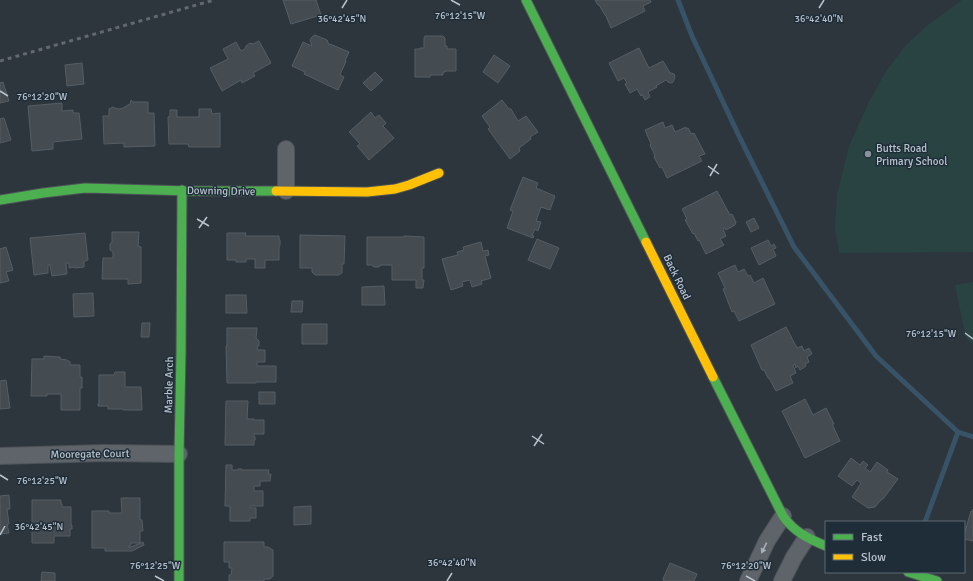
<svg xmlns="http://www.w3.org/2000/svg" width="973" height="581" font-family="Signika,sans-serif">
<style>
.green{fill:#294343}
.lines{fill:none;stroke-linecap:round;stroke-linejoin:round}
.stream{stroke:#385367;stroke-width:5}
.building{fill:#444b51;stroke:#555e65}
.street-casing{stroke:#4c5257;stroke-width:18}
.fast-casing{stroke:#4c5257;stroke-width:11}
.slow-casing{stroke:#4c5257;stroke-width:11}
.street{stroke:#5e646a;stroke-width:16}
.fast{stroke:#4caf50;stroke-width:9}
.slow{stroke:#ffc107;stroke-width:9}
.rail{stroke:#62686e;stroke-width:3;stroke-dasharray:4 4;stroke-linecap:butt}
.oneway{fill:#a6b0b9}
.ticks{fill:none;stroke:#b8c3cd;stroke-width:1.5}
.poi-dot{fill:#87929b;stroke:#1f2d39;stroke-width:1.5}
.labels{text-anchor:middle;dominant-baseline:central;stroke-width:3;stroke-linejoin:round;paint-order:stroke}
.poi-label{font-size:11px;fill:#b8c3cd;stroke:#1f2d39;text-anchor:start}
.street-label{font-size:11px;fill:#b8c3cd;stroke:#1f2d39}
.ticks-label{font-size:10px;text-anchor:middle;fill:#b8c3cd;stroke:#1f2d39;stroke-width:3;stroke-linejoin:round;paint-order:stroke}
</style>
<rect width="100%" height="100%" fill="#2d363d"/>
<path class="green" d="M962,0H973V252L839,253L835,228L837,194L849,146L869,102L885,73L906,45L928,25Z
M973,282V344L966,338L955,285Z"/>
<g class="lines">
<path class="stream" d="M678,0L692,36L739,136L794,247L876,356L958,432L973,437
M925,522L958,432"/>
</g>
<path class="building" d="M283,0H316L321,15L291,24Z
M595,0H650L651,2L643,6L645,11L611,28L606,16L605,15L599,5H598Z
M315,35L327,40L329,45L330,44L349,52L345,61H346L340,75L344,77L338,90L304,74L305,72L292,66L303,42L312,46L310,40L312,37Z
M425,36H443L445,38V46H447V49H456V71H445V72H443V75H430V77H415V49H420V48H424V38Z
M259,41L271,63L253,73L255,76L242,83L241,80L222,91L210,68L228,59L223,49L236,42L241,51L245,49L246,46L250,43L253,44Z
M639,48L649,68L663,61L670,73H671L674,74L675,77L673,82L671,83L668,82L666,80L656,86L657,87L648,92L650,97L645,100L642,94L641,96L637,89L630,93L625,84L627,83L624,78L618,81L609,63Z
M494,55L510,66L498,83L483,72Z
M82,63L84,84L67,86L65,65Z
M375,72L383,80L371,91L363,83Z
M3,82L9,101L0,103V83Z
M131,100L133,102H148V113H154L155,146L124,147V143L104,144L103,116H109V109L113,107L115,108L119,109L123,108L130,104Z
M502,100L509,109H511L518,121L526,116L538,132L530,137L531,139L519,148L520,151L510,159L488,129L490,127L482,116Z
M62,103V111L73,110V113H79L82,139L53,142V149L32,151L28,106Z
M199,109H211L212,114L220,113V147H189L188,144H169L168,117L170,116V110H177V117H199Z
M371,112L375,118L379,115L386,123L383,126L394,138L369,160L357,146L360,144L349,132Z
M4,118L11,140L0,143V119Z
M663,122L665,128L672,125L675,132L686,127V129L688,128L691,134L694,133L705,154L699,156L702,161L667,178L662,167L660,168L654,157H655L654,154V153L650,145L651,144L645,130Z
M523,177L538,183L536,188L555,196L550,210L541,207L536,221L541,222L538,231L535,229L532,236H534L533,238L507,228L513,211L510,210Z
M717,191L730,215L732,214L736,222L735,225L726,230L725,228L723,229L726,236L720,239L724,245L706,254L699,240L698,241L694,233L693,234L685,220L687,219L682,209Z
M754,218L759,228L751,232L746,222Z
M112,232H139L138,246L141,247V283L128,284V279H102L103,258H113V252L110,250V244L112,242Z
M85,233L88,260L84,261V267L75,268V267L69,268V263H66L67,274L52,276L50,265H48V273L34,275L30,238Z
M227,233H246L245,236H279V239L280,240V245L279,247V260H265V268H255V259H246V262H236V260H227Z
M300,235L345,236L344,264H342V273L339,275H315L312,272V268H300Z
M404,236L424,237V268H422V280H424L423,288H416V280H392V265H381L379,267H374L372,265H367V237H404Z
M537,239L559,248L550,269L528,260Z
M768,240L771,246L774,244L776,248L773,249L776,256L759,265L751,248Z
M481,242L483,251L488,250L489,255L485,256L491,278L481,281L482,284L472,287L470,280L462,282L463,286L451,290L442,259L458,255L457,252L464,250L463,247Z
M6,247L13,270L6,272L9,281L0,283V249Z
M735,265L738,272L744,269L748,276L750,275L754,283L763,278L775,304L739,321L734,311L732,312L723,289L725,288L718,273Z
M384,286L385,305H362V287Z
M93,293L94,316L74,317L73,294Z
M226,295H246L247,313H226Z
M292,301H303L302,312H291Z
M142,323H150L149,337H141Z
M302,324H327V344H302Z
M786,327L797,348L802,346L804,351L809,348L812,354L807,357L809,362L805,364L806,366L800,370L798,366L796,368L795,364L793,365L796,373L790,376L793,383L776,391L769,378H768L764,370H762L751,345Z
M227,328H257L256,338L259,341V345L257,348V350H265V362H257V366H276V382H256V383H227L226,346H227Z
M44,356L60,357V359L67,360L70,362V365H80V377H82V388H80V410H61V394H47V396H31L32,359H44Z
M115,372H125V387H141L142,410H123V409H108V406H98V404H99V375H114Z
M6,380L10,408L0,409V381Z
M259,392H275V404H259Z
M805,399L813,415L826,408L834,424H832L840,441L805,458L782,411Z
M226,401H248L247,419H254V420H264V434H254V436L255,437V440L254,441V445H225Z
M851,458L860,465L863,461L868,465L865,468L870,472L877,462L888,470L887,472L898,479L883,499H882L875,507L868,508L852,497L861,483L857,480L852,486L838,476Z
M226,465H232V470H238V469H242V470H269L268,474H271L270,481H260V486H254V491H263V506H250V508H256V518H250V521H230V506H225Z
M9,495L10,509H7L9,524H7L9,533L0,534V496Z
M121,498H140V520H142L143,531H140V543H131V545L128,547H131L143,542L144,545L132,551H105V548H92V511H109V513H122Z
M32,500H61V504H62V507H71V525H72V529H70V536H54V543H32Z
M311,506V524L294,525V507Z
M973,509V541L964,539V535L971,511L972,512Z
M224,542H264V547H268L273,550V576L270,579H264V581H229V575H231L232,568H229V562H224Z
M670,563L697,574L694,581H663L664,579H663Z
M42,572L55,573V581H41Z"/>
<g class="lines">
<g class="street-casing">
<path id="street" d="M286,149V191
M0,456L105,453L179,454
M748,581L767,541L783,516
M782,581L794,557L807,537"/>
</g>
<g class="fast-casing">
<path id="fast" d="M526,0L646,242
M0,200L43,193L85,188L190,191H276
M713,377L783,516C794,532 809,539 826,546
M908,572L937,581
M179,581V454L181,353L182,190"/>
</g>
<g class="slow-casing">
<path id="slow" d="M276,191L367,192L395,189L409,185L439,173
M646,242L713,377"/>
</g>
<use href="#street" class="street"/>
<use href="#fast" class="fast"/>
<use href="#slow" class="slow"/>
<path class="rail" d="M0,61L214,0"/>
</g>
<defs><path id="oneway-solid" d="M-6-.8H1V-3.2L6.5 0L1 3.2V.8H-6Z"/></defs>
<use class="oneway" href="#oneway-solid" transform="translate(764 548) rotate(116)"/>
<path class="ticks" d="M451,0L460,5M342,8L347,0M819,8L824,0M0,91L8,96M708,166L719,174M710,176L717,164M197,219L209,226M199,228L207,217M965,333L973,339M532,436L544,444M534,446L542,434M0,475L8,480M0,535L5,526M155,576L164,581M746,576L755,581M447,581L452,573"/>
<circle class="poi-dot" cx="868" cy="154" r="4"/>
<g class="labels">
<g class="poi-label">
<text x="876" y="148">Butts Road<tspan x="876" dy="13">Primary School</tspan></text>
</g>
<g class="street-label">
<text transform="translate(221 191) rotate(1)">Downing Drive</text>
<text transform="translate(677 277) rotate(64)">Back Road</text>
<text transform="translate(169 385) rotate(-89)">Marble Arch</text>
<text transform="translate(90 454) rotate(-1)">Mooregate Court</text>
</g>
</g>
<g class="ticks-label">
<text x="460" y="19">76°12'15"W</text>
<text x="342" y="22">36°42'45"N</text>
<text x="819" y="22">36°42'40"N</text>
<text x="42" y="100">76°12'20"W</text>
<text x="931" y="337">76°12'15"W</text>
<text x="42" y="484">76°12'25"W</text>
<text x="39" y="530">36°42'45"N</text>
<text x="452" y="566">36°42'40"N</text>
<text x="155" y="569">76°12'25"W</text>
<text x="746" y="569">76°12'20"W</text>
</g>
<rect x="825" y="521" width="140" height="52" fill="#1f2d39" stroke="#5c6974"/>
<rect x="833" y="534" width="20" height="6" fill="#4caf50" stroke="#5c6974"/>
<text x="861" y="541" font-size="12" fill="#b8c3cd">Fast</text>
<rect x="833" y="554" width="20" height="6" fill="#ffc107" stroke="#5c6974"/>
<text x="861" y="561" font-size="12" fill="#b8c3cd">Slow</text>
</svg>
